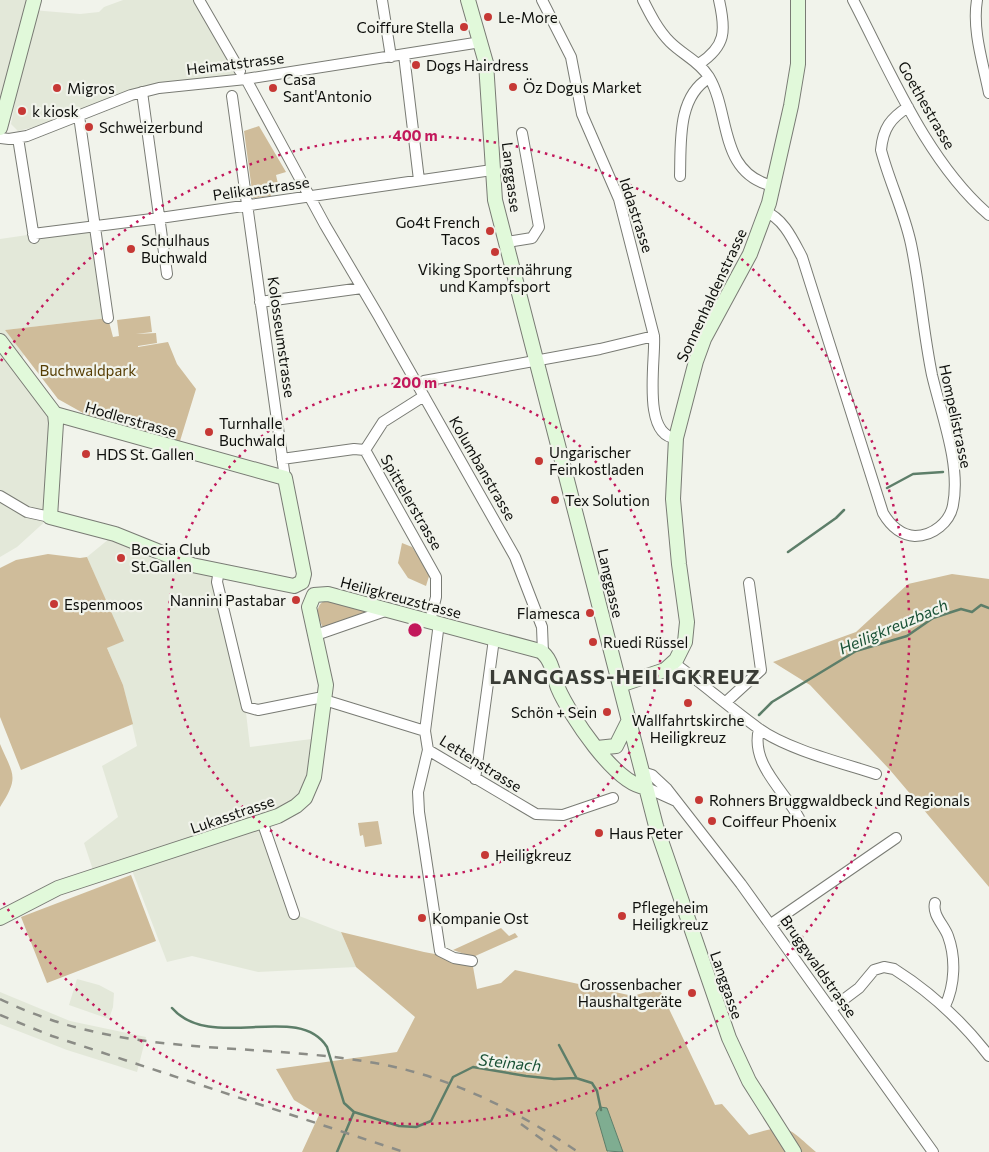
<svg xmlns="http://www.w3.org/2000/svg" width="989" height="1152" font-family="Commissioner,sans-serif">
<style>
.built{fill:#e3e8d9}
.green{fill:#cfbc9a}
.water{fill:#7fad91;stroke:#5d7e69}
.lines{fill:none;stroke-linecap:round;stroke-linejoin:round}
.stream{stroke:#5d7e69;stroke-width:2.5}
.street-casing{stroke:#797b74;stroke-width:12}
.secondary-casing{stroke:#797b74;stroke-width:16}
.street{stroke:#fff;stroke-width:10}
.secondary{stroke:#e1f9da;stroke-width:14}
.rail{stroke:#8b8c86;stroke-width:2.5;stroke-dasharray:9 9;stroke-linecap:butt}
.ring{fill:none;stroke:#c2185b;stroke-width:2.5;stroke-dasharray:2.5 5}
.poi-dot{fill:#c63835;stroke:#f1f3eb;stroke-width:2}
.labels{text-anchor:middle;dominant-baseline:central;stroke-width:4.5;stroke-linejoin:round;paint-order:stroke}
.poi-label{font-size:15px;fill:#0e0f0c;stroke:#f1f3eb;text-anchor:start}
.street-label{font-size:15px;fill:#0e0f0c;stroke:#f1f3eb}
.park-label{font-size:15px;fill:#563d03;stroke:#f1f3eb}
.water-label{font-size:16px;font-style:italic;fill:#195135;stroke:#f1f3eb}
.district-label{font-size:20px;font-weight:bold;letter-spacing:1px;fill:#3a3c36;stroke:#f1f3eb}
.centre{fill:#c2185b;stroke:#f1f3eb;stroke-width:2.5}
.ring-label{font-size:15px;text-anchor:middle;font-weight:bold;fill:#c2185b;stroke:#f1f3eb;stroke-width:4.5;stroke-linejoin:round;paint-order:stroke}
</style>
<rect width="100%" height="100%" fill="#f1f3eb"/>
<path class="built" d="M0,0H34L32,10L80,14L99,12L104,7L123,0H198L246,79L159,88L79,116L18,131L11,124L29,25L0,128Z
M96,225L108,318L5,330L24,354L20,367L55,414L50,517L17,547L0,557V239Z
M115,534L219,570L245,704L250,747L319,738L305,798L262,821L294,914L341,932L356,967L258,972L192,956L167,962L130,865L95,876L84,843L118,817L102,766L137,746L123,685L107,648L123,641L87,557Z
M77,979L99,985L114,993L113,1007L109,1019L69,1005Z
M0,992L70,1021L146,1037L137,1072L67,1050L0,1024Z"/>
<path class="green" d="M259,126L286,172L276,175L278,184L269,186L271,196L253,198L244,131Z
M150,316L152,332L136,334L156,333L157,343L138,346V342V347L168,342L177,364L196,389L180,441L83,413L58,399L5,330L108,318L113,337L119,336L117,320Z
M402,543L412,547L430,573L426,586L408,578L398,563Z
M48,554L80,558L87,557L124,641L107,648L123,685L133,724L21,770L0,717V568L16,560Z
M952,574L989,579V887L890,770L810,685L773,662L856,632L908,584Z
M324,601H329L370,612L323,628C319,618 313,608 324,601Z
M0,744C13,775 20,776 0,807Z
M378,821L382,844L365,847L363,835L360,836L358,823Z
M131,875L156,941L47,983L21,917Z
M501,928L509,936L515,933L518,937L473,957L453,950Z
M341,932L424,952L472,961L477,989L501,983L515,970L633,996L659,988L715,1105L722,1104L749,1135C789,1123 786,1126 816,1152H623L607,1108L608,1152H302L319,1115L294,1100L276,1069L397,1052L415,1017L356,967Z"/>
<path class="water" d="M600,1107L607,1108L623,1152L607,1151L596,1113Z"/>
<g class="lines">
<path class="stream" d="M887,488L913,474L943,472
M788,552L836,518L844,510
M759,715L772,702L856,651L907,636L933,618L961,609L972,612L981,605L989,608
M172,1008C211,1053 298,1001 327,1047L344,1103L354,1112L399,1126L416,1127L431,1121L453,1077L473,1067L526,1076L554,1079L576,1078L592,1083L597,1091L601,1110
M559,1045L576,1077
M337,1152L354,1112"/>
<g class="street-casing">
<path id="street" d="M199,0L240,71
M382,0L391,57
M542,0L571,57L582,114L619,199L654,336C656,358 641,436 676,438
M643,0C650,14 658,30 670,42C683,55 699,61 709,77C731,114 718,173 773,186
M853,0C890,71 927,162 989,215
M977,0C972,30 983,63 989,93
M404,55L419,180
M699,64C726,46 726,31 719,0
M246,79L325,225L378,315L515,557L542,627L543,653
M142,92L167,274
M232,96L285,478
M79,116L108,318
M0,138L9,139L27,136L131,95L159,88L246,79L481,42
M18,138L34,238
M680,176C681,143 677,97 709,78
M765,212C783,217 794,242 802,257L883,513C890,525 900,535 915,536C933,536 950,522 953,505C961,464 941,414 932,375C923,331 920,287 911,244C904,211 889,181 881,150C883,128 891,118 908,107
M33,234L160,218L492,170
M507,242L532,238L539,227L522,133
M260,302L362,288
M418,384L424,381L600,349L654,336
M365,450L383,422L424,396
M282,459L354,449L365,450L436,577V597L430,621
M0,496L27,512L50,517
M219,570L217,582L247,707L258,710L318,698L425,731
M439,623L425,731L428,750L418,792L419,812L440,951L454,958L472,961
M316,635L388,610
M674,663C703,684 729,707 758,728C786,749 842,763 876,774
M726,702L761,670L749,583
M759,729C750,764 784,790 799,818
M428,750L536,814L563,815L613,798
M642,772L652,775L667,789L741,884L933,1152
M475,779L494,639
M645,787L676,801
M262,821L294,914
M935,903C932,915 944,925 948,936C956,958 955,985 945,1006
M771,924L896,838
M831,1009L859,988L874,970L884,967L894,969C932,993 962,1021 989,1056"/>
</g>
<g class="secondary-casing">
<path id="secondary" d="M468,0L486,63L495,200L656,826L729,1038L749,1081L794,1152
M0,128L34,0
M0,341L55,414L56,423L50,517L115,534L192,565L294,586L302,582
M55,414L285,478L304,574L302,582
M314,595L328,594L540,651C552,658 553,675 558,688C569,714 616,785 645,787
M620,685L665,670L676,660L685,642L687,622L679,564L673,499L676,438L696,361L704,339L750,254L769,203L791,106L798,64V0
M597,748L616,746L629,720
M0,918L58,888L278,816L296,806L305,798L314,777L326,685L309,607L314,595"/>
</g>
<use href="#street" class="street"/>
<use href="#secondary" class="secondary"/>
<path class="rail" d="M0,999C125,1060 244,1040 375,1063C449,1076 516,1110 578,1152
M0,1015L52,1036L404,1152
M521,1124L559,1152"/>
</g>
<g class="ring">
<circle cx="415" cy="630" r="247"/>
<path d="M1 361A494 494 0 1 1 1 899"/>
</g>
<g class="poi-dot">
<circle cx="488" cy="17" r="5"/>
<circle cx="464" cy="27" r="5"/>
<circle cx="416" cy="65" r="5"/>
<circle cx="513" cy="87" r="5"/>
<circle cx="57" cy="88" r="5"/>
<circle cx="273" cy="88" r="5"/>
<circle cx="22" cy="111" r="5"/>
<circle cx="89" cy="127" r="5"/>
<circle cx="490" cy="231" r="5"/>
<circle cx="131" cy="249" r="5"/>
<circle cx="495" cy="252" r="5"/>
<circle cx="209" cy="432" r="5"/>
<circle cx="86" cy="454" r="5"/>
<circle cx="539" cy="461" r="5"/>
<circle cx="555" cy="500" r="5"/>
<circle cx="121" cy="558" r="5"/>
<circle cx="296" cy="600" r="5"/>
<circle cx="54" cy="604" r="5"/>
<circle cx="590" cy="613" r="5"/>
<circle cx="593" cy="642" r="5"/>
<circle cx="688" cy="703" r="5"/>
<circle cx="607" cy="712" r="5"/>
<circle cx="699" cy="800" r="5"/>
<circle cx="712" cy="821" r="5"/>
<circle cx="599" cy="833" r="5"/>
<circle cx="485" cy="855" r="5"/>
<circle cx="622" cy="916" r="5"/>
<circle cx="422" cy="918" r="5"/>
<circle cx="692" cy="993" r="5"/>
</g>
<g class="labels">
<g class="poi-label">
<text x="498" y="17">Le-More</text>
<text x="454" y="27" text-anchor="end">Coiffure Stella</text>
<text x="426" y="65">Dogs Hairdress</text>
<text x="283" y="79">Casa<tspan x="283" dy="17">Sant'Antonio</tspan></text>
<text x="523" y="87">Öz Dogus Market</text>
<text x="67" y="88">Migros</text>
<text x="32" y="111">k kiosk</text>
<text x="99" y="127">Schweizerbund</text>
<text x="480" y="222" text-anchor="end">Go4t French<tspan x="480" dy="17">Tacos</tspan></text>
<text x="141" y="240">Schulhaus<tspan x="141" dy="17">Buchwald</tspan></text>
<text x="495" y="269" text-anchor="middle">Viking Sporternährung<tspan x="495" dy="17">und Kampfsport</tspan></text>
<text x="219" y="423">Turnhalle<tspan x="219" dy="17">Buchwald</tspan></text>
<text x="549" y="452">Ungarischer<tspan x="549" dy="17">Feinkostladen</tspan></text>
<text x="96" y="454">HDS St. Gallen</text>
<text x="565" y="500">Tex Solution</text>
<text x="131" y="549">Boccia Club<tspan x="131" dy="17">St.Gallen</tspan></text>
<text x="286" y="600" text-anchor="end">Nannini Pastabar</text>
<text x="64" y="604">Espenmoos</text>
<text x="580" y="613" text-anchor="end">Flamesca</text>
<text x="603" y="642">Ruedi Rüssel</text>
<text x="597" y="712" text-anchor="end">Schön + Sein</text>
<text x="688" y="720" text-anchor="middle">Wallfahrtskirche<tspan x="688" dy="17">Heiligkreuz</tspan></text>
<text x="709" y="800">Rohners Bruggwaldbeck und Regionals</text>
<text x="722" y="821">Coiffeur Phoenix</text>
<text x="609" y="833">Haus Peter</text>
<text x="495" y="855">Heiligkreuz</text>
<text x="632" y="907">Pflegeheim<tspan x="632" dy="17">Heiligkreuz</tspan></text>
<text x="432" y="918">Kompanie Ost</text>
<text x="682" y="984" text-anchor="end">Grossenbacher<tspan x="682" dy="17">Haushaltgeräte</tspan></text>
</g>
<g class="street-label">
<text transform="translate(235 63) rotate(-7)">Heimatstrasse</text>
<text transform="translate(927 105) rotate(60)">Goethestrasse</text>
<text transform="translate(512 177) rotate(83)">Langgasse</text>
<text transform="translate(261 188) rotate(-8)">Pelikanstrasse</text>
<text transform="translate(637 215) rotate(72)">Iddastrasse</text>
<text transform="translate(711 295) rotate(-65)">Sonnenhaldenstrasse</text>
<text transform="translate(282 337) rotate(82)">Kolosseumstrasse</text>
<text transform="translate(956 416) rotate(78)">Hompelistrasse</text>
<text transform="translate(131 419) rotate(16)">Hodlerstrasse</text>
<text transform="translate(483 468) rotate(60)">Kolumbanstrasse</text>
<text transform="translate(412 502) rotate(60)">Spittelerstrasse</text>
<text transform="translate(611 583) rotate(77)">Langgasse</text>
<text transform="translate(401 597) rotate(15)">Heiligkreuzstrasse</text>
<text transform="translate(481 763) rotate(32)">Lettenstrasse</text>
<text transform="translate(232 814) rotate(-19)">Lukasstrasse</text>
<text transform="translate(819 966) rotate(55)">Bruggwaldstrasse</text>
<text transform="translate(727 985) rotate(71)">Langgasse</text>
</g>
<g class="park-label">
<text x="88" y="370">Buchwaldpark</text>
</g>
<g class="water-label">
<text transform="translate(893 626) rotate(-23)">Heiligkreuzbach</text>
<text transform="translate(510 1062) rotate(6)">Steinach</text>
</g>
<g class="district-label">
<text x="625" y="676">LANGGASS-HEILIGKREUZ</text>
</g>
</g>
<circle cx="415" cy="630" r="8" class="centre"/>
<g class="ring-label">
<text x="415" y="141">400 m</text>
<text x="415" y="388">200 m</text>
</g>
</svg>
